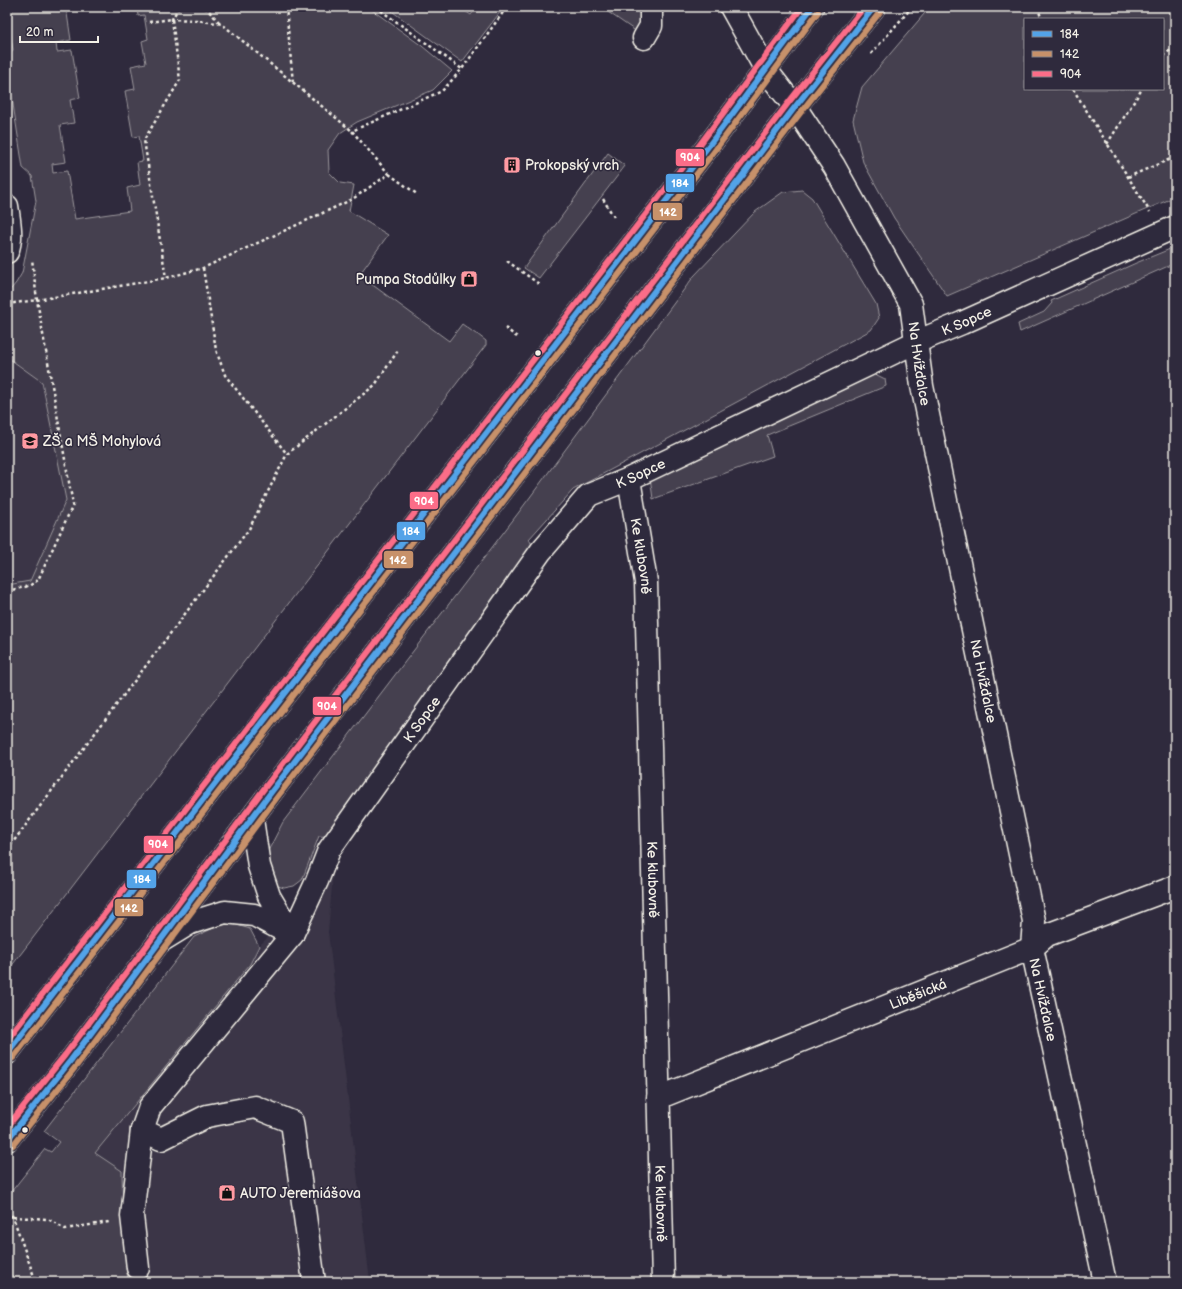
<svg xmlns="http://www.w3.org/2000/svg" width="1182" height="1289" font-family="'Balsamiq Sans',sans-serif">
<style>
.built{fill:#3b3647}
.green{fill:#454050;stroke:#9c989c;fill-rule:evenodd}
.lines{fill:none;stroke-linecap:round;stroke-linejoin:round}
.minor-casing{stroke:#f4f1e8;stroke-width:25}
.major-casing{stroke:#f4f1e8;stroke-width:25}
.path{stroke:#f4f1e8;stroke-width:2.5;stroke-dasharray:3 3;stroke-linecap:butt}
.minor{stroke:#2f2a3d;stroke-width:22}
.major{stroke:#2f2a3d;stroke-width:22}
.bus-1-casing{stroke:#2f2a3d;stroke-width:9}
.bus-2-casing{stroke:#2f2a3d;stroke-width:9}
.bus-3-casing{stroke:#2f2a3d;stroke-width:9}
.bus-1{stroke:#53a3e8;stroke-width:6}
.bus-2{stroke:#c7916a;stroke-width:6}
.bus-3{stroke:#fb6d88;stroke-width:6}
.bus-dot{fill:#f4f1e8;stroke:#2f2a3d;stroke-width:1.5}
.labels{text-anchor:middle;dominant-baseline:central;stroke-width:3;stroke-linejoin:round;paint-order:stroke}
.poi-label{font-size:14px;fill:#f4f1e8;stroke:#2f2a3d;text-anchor:start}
.street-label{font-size:14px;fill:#f4f1e8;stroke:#2f2a3d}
.line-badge{stroke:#2f2a3d;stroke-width:1.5}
.badge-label{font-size:11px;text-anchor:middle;font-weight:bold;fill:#fff}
</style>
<rect width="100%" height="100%" fill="#2f2a3d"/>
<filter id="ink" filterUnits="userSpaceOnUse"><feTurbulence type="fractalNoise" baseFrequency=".025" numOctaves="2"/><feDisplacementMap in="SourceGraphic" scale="8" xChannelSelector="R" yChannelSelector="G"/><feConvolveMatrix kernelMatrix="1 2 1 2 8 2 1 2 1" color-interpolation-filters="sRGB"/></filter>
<g filter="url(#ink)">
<path class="built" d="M7,357L42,381L66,500L30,581L7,585Z
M333,874L328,932L370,1282H129L125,1265L95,1153L250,964L259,946Z"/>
<path class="green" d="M12,7H66L71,40L56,43L57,52L72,50L80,98L70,100L74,123L60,125L66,162L52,164L53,173L67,171L75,219L130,211L127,188L140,185L137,162L143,161L139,136L133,137L125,91L135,89L131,66L146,63L142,41L148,39L144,15L138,16L137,7H368L422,46L452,71L433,90L357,122L340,133L328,150L329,172L340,183L354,185L349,211L388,235L359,275L449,341L462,324L476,334H477L486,341V345L7,972V585L30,581L66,500L42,382L7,357V294L16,283L22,273L36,201L32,176L23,168L7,66V59L13,50L7,14Z
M386,7H459L471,15L477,7H504L462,62Z
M611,7H638L641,22L637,32L608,12Z
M930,7H1175V197L947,296L894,218L863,162L853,120L862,87ZM1025,19H1163V89H1025Z
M608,153L625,166L539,278L524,268Z
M802,190L812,198L876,304L879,318L871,330L573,490L529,539L535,551L331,837L319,836L302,880L294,886L284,888L278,886L270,879L266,855L283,822L519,512L694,276L755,212L783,192Z
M1175,247V263L1020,332L1018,324L1044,312L1052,303L1051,301L1136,263Z
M875,374L885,379L886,386L767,435L773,456L653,499L650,477Z
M227,922L250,929L259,946L250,964L95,1153L122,1171L123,1218L130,1263L125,1265L129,1282H7V1197L45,1149L51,1152L59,1142L44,1131L194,937Z"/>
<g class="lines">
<g class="minor-casing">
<g id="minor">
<path id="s1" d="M731,7L766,70L795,107L834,166L911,304L922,386L1034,921L1032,948L1105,1282"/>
<path d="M644,38L651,26V7"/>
<path d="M7,206C9,220 13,238 7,252"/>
<path id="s2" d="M629,479L646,582L663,1282"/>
<path d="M252,819L259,866L269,896L292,935"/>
<path d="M159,942L190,923L225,912L254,915L292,935"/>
<path id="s3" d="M658,1098L1032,948L1047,935L1175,887"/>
<path d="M138,1268L132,1216L142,1130"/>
<path id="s4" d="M314,1282L292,1122L255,1107L207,1116L161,1139L142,1130L150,1107L292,935L317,881L329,850L541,551L589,495L629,479L916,342L962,323L1175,227"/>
</g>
</g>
<g class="major-casing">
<path id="major" d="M7,1053L707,148L812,7
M7,1140L71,1060L272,791L795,107L874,7"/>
</g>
<path class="path" d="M179,7L172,19L197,20L222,24L352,131
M205,7L221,24
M286,7L293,83
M376,7L462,69
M1037,7L1042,19
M149,22L172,19L180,80L144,140L166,278
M871,54L912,7
M1163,56L1165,54L1175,47
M1073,89L1150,212
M1107,144L1142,89
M389,174L418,195
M1128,177L1175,157
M603,199L614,217
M507,261L539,284
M203,268L216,350L225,375L287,454
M7,304L37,300L32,259
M505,328L517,337
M7,591L29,586L38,580L73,505L37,300L166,278L203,268L351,200L389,174L352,131L442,91L462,69L507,7
M7,850L249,529L287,454L375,385L399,349
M7,1211L13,1217L36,1282
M13,1217L48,1219L65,1229L109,1222"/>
<use href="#minor" class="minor"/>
<use href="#major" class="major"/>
<g class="bus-1-casing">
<path id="bus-1" d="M7,1053L707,148L812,7
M7,1140L71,1060L272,791L795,107L874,7"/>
</g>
<g class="bus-2-casing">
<path id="bus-2" d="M13,1058L713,153L818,12
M13,1145L77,1065L278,796L801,112L880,12"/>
</g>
<g class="bus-3-casing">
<path id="bus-3" d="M7,1040L701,143L802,7
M7,1127L65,1055L266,786L789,102L864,7"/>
</g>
<use href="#bus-1" class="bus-1"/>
<use href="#bus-2" class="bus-2"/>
<use href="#bus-3" class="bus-3"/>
</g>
</g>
<defs>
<g id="building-square" transform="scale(0.9)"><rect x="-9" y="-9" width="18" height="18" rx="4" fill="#ff9aa2" stroke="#2f2a3d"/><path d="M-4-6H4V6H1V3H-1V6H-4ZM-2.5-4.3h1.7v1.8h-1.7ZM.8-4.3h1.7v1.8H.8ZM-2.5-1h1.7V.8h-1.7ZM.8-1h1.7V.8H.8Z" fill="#111"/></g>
<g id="shop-square" transform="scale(0.9)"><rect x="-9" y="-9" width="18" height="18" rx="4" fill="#ff9aa2" stroke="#2f2a3d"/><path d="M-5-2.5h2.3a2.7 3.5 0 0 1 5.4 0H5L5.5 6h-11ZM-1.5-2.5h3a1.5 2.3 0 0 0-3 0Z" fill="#111"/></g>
<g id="school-square" transform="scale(0.9)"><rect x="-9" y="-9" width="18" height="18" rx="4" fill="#ff9aa2" stroke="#2f2a3d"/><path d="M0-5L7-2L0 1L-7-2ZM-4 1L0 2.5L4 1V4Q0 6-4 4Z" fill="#111"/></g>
</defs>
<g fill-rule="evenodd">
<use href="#building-square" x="512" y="165"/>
<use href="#shop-square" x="469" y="279"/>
<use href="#school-square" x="30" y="441"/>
<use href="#shop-square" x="227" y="1193"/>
</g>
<g class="bus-dot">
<circle cx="538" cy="353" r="3.5"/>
<circle cx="25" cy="1130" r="3.5"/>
</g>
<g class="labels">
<g class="poi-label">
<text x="525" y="165">Prokopský vrch</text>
<text x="456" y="279" text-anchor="end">Pumpa Stodůlky</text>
<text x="43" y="441">ZŠ a MŠ Mohylová</text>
<text x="240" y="1193">AUTO Jeremiášova</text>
</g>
<g class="street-label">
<text stroke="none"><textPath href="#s4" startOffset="1519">K Sopce</textPath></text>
<text stroke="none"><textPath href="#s1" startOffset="408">Na Hvížďalce</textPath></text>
<text stroke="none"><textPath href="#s4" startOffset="1159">K Sopce</textPath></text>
<text stroke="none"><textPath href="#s2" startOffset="78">Ke klubovně</textPath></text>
<text stroke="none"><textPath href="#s1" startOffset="732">Na Hvížďalce</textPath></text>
<text stroke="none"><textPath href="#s4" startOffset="823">K Sopce</textPath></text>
<text stroke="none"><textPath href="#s2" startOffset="402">Ke klubovně</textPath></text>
<text stroke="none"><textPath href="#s3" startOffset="280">Liběšická</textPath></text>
<text stroke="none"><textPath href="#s1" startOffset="1057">Na Hvížďalce</textPath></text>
<text stroke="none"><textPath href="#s2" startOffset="726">Ke klubovně</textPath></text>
</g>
</g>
<g class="line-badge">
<rect x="675" y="148" width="30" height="19" rx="4" fill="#fb6d88"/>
<rect x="665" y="173" width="30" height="20" rx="4" fill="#53a3e8"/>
<rect x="652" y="202" width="31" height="19" rx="4" fill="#c7916a"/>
<rect x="409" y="491" width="30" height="19" rx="4" fill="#fb6d88"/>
<rect x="396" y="521" width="30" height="20" rx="4" fill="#53a3e8"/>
<rect x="383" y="550" width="31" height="19" rx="4" fill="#c7916a"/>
<rect x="312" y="696" width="30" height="20" rx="4" fill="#fb6d88"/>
<rect x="143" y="835" width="31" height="19" rx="4" fill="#fb6d88"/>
<rect x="126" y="869" width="31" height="20" rx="4" fill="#53a3e8"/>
<rect x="114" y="898" width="30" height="19" rx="4" fill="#c7916a"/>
</g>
<g class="badge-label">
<text x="690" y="161">904</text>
<text x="680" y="187">184</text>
<text x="668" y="216">142</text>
<text x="424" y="505">904</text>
<text x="411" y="535">184</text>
<text x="398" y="564">142</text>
<text x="327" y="710">904</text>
<text x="158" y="848">904</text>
<text x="142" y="883">184</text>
<text x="129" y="912">142</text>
</g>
<rect width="1182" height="1289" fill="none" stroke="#2f2a3d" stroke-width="24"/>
<rect x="12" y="12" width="1158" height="1265" fill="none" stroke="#f4f1e8" stroke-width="1.5" filter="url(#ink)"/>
<rect x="1024" y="18" width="140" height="72" fill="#2f2a3d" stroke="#7e7a81"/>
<rect x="1032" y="31" width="20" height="6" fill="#53a3e8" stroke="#7e7a81"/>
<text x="1060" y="38" font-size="12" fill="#f4f1e8">184</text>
<rect x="1032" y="51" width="20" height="6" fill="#c7916a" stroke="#7e7a81"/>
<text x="1060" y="58" font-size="12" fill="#f4f1e8">142</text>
<rect x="1032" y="71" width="20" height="6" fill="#fb6d88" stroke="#7e7a81"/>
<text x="1060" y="78" font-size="12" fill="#f4f1e8">904</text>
<path d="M20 36v6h78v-6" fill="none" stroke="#f4f1e8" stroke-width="2"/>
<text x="26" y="36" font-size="12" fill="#f4f1e8" stroke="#2f2a3d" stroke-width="3" paint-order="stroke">20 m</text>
</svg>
